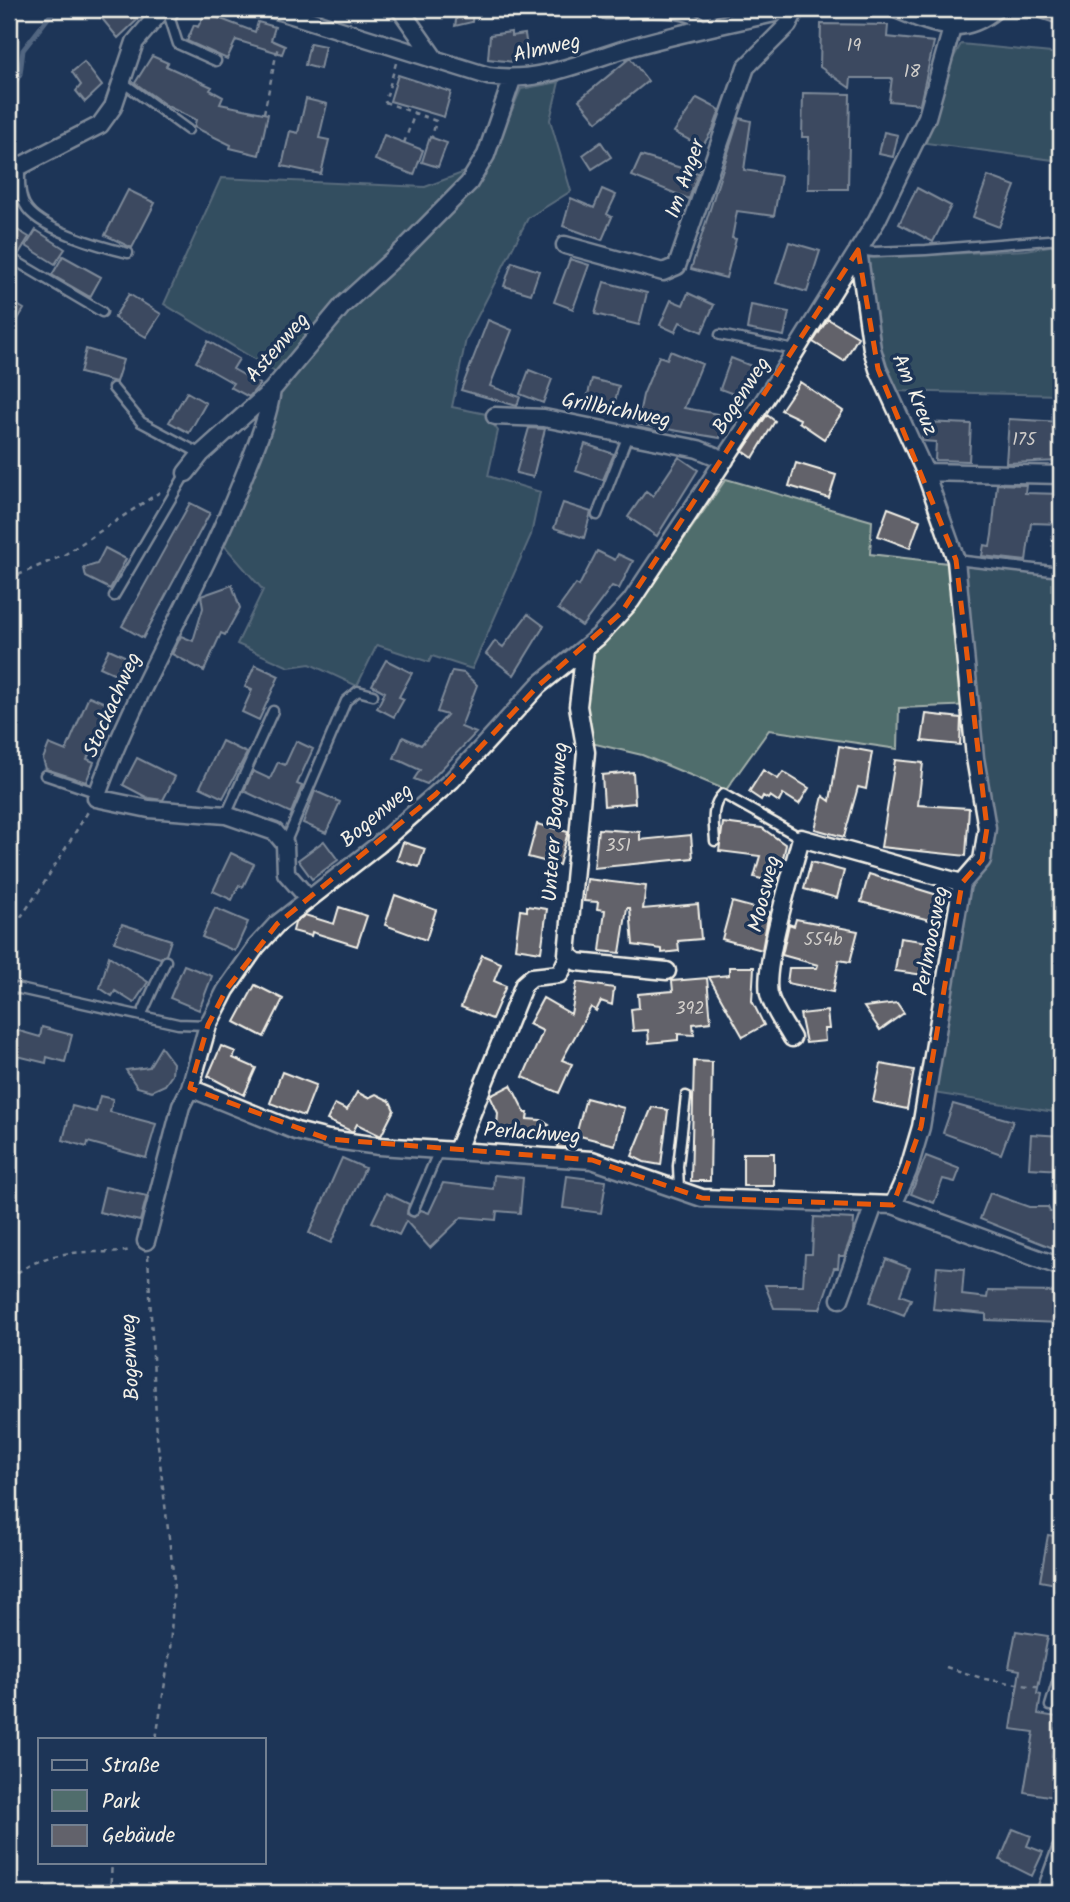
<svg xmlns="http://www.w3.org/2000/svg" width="1070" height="1902" font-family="Kalam,sans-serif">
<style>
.green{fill:#506d6c;stroke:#a2afaa;stroke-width:2}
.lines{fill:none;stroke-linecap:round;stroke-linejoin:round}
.stream{stroke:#92a2b3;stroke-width:5}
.building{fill:#62626b;stroke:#f4f1e8;stroke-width:2}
.service-casing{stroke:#f4f1e8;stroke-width:13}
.minor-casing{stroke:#f4f1e8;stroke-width:21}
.path{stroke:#f4f1e8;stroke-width:2.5;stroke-dasharray:5 5;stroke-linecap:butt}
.service{stroke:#1d3557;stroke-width:8}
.minor{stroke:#1d3557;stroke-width:16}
.marked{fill:none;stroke:#e8590c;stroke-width:5;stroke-dasharray:14 9;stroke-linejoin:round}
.labels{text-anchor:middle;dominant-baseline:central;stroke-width:7;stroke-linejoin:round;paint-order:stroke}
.number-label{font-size:18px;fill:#d0cdc9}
.street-label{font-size:21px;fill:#f4f1e8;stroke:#1d3557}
</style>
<rect width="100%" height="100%" fill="#1d3557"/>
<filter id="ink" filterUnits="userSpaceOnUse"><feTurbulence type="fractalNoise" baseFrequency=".0143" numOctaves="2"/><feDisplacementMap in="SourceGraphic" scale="14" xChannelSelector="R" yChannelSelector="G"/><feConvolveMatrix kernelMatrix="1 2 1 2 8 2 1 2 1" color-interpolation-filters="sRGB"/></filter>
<g filter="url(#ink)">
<path class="green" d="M961,44L1061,54V161L926,143L950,64Z
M559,82L550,120L571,191L528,218L466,339L452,407L486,414L498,431L488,476L540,492L531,535L472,669L432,656L429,662L377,645L357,686L310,664L289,667L237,644L263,590L223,544L285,378L164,304L221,178L425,187L489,163L521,89Z
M1061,244V395L893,391L877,352L868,258L1026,250Z
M726,479L872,521L870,554L1061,576V1113L933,1093L967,893L985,867L976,705L899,708L898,749L769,730L726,790L642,755L591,743L583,709L593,650L635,609Z"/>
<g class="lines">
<path class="stream" d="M9,92L20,74L23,50L55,9"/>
</g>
<path class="building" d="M107,9H149L118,38L99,15Z
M458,9H473L472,22L455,26Z
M1018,9H1061V25L1018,11Z
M205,13L255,32L258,22L275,27L271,40L285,46L282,54L236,40L227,59L187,41L194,25L198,27Z
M821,24L888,25L887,37L934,42L920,104L889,101L892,78H851L850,88L820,67Z
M511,32V36L525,34L528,55L515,56L514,62L488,59L490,35Z
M310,43L325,46L320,69L305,65Z
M152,56L168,63L166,66L212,87L210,90L223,97L220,104L268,114L259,155L230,148L231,145L194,127L196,120L167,106L135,83Z
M630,58L648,81L597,122L579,100Z
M84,62L102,86L85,102L76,91L81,85L72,72Z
M398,75L451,92L444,117L390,101Z
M803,93L850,94L848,189H808L809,137H802Z
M697,98L720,110L713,129L702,147L674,132Z
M306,99L327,104L319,138L329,140L321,174L282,166L290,131L298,133Z
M739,118L751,121L744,170L781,176L774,216L737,211L732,238L736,239L726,278L691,269Z
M884,132L898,135L893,157L879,154Z
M384,135L423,150L414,175L375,160Z
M430,137L447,143L438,167L422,162Z
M601,142L611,157L592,169L583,155Z
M641,156L698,173L689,199L632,176Z
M988,176L1015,186L999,227L973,217Z
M917,188L951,206L933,242L899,224Z
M602,189L616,195L607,214L612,217L602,240L563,226L571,198L594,208Z
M128,190L155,203L132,248L105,235Z
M9,225L29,237L18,255L9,251Z
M36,230L65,249L55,264L26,246Z
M789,242L820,251L807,292L776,283Z
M63,256L101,277L90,297L52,275Z
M570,259L589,265L573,309L554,302Z
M512,262L539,271L531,294L504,286Z
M604,282L647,293L639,325L595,314Z
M688,293L714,305L702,332L680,322L675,332L660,325L671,300L683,305Z
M129,294L161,314L146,337L114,318Z
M9,300L24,309L9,334Z
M751,305L789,312L784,336L747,329Z
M828,319L858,337L844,361L813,342Z
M488,320L512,330L490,386L520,397L517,406L461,390Z
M208,341L239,359L233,369L260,384L249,397L230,387L233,383L196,362Z
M86,349L123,360L116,382L80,373Z
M670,351L702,364L684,408L724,415L720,438L637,424L643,395L659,356L667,359Z
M731,358L759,369L747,399L720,389Z
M529,370L552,379L543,403L520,394Z
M592,379L619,386L611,416L584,409Z
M800,382L843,411L824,439L799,422L800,419L781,410Z
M187,392L206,403L189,433L169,422Z
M767,415L775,421L753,458L743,451Z
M1009,419L1061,422V461L1006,463Z
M923,422L971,424L969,461L935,460L936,442L922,441Z
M529,428L545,429L533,477L516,473Z
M585,444L614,454L603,480L576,471Z
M679,457L698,470L657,536L628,517L646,491L653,496Z
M796,463L836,475L829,498L789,486Z
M997,484L1026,485L1025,493L1061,494V524L1031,523L1026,561L982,556L984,545L990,546L992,535Z
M190,503L210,513L143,638L122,626Z
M563,503L591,512L584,538L554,528Z
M888,508L920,520L910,548L878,536Z
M105,548L126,559L110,589L86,577L84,568L97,564Z
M597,551L615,560L618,554L633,561L619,589L612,586L582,626L558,609L576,584L579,586Z
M232,585L240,608L225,635L221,633L204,671L172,654L181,636L193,641L203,608L201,596Z
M528,614L544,626L514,675L486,654L495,641L503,647Z
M109,649L131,659L122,677L100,667Z
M386,660L412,673L399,697L404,699L394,717L377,708L385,692L372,685Z
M255,665L279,676L259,720L242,712L252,690L245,687Z
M452,671L464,673L477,685L461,727L476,733L427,784L414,779L420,770L394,758L403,737L421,745L447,715L437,712Z
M89,696L110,705L87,759L94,762L86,782L46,769L43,759L49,744L66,751Z
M926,714L961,718L960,745L922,741Z
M222,741L247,753L223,798L200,787Z
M296,741L313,749L297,784L302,786L291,813L244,791L253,771L270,779L278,762L285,765Z
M839,746L872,752L866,789L858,787L844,837L815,829L823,796L830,801Z
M137,758L175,777L163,800L148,798L123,785Z
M895,760L923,763L918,805L969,808L966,856L881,847Z
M763,770L778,779L783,772L809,788L799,804L783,794L779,802L770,796L768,799L763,796L761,800L749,792Z
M633,772L635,803L604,806L602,775Z
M315,791L340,802L326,833L303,823Z
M723,823L762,828L786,845L777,883L754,877L760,856L719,851Z
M537,824L568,832L559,865L528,857Z
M598,829L640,832V840L691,835L693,858L594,868Z
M324,841L338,860L312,879L298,860Z
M403,842L425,849L419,867L397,860Z
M231,853L254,864L243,887L239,885L232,900L213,891Z
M811,862L844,871L837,898L804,889Z
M869,874L944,897L937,922L861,902Z
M587,879L646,886L643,909L698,904L701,939L678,941L679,951L662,953V949L633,945L630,908H627L620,953L600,951L605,910L597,909L598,902L584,901Z
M395,895L436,910L426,940L385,925Z
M732,902L769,912L762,950L722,939Z
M527,906L547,909L541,952L515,948L520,910L527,911Z
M339,907L367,916L357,946L312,932L311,936L293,931L295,923L305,915L334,924Z
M215,908L248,922L235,951L202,937Z
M796,919L858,931L850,962L839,960L833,992L787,983L789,968H817L818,965L782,955L789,924L794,926Z
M122,924L171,940L166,955L160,958L114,942Z
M900,938L936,943L931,976L895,971Z
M482,955L501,963L494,981L506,986L492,1019L461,1007Z
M109,956L148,982L134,1003L115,991L112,996L100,988Z
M184,965L212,976L199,1010L170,998Z
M729,967H754L752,1001L764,1025L743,1037L709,977L729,975Z
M707,978L711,1022L693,1024L694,1035L678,1034V1040L649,1043L648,1030L633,1031L631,1009L639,1008L638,994L673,991L672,981Z
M577,982L614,988L612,1005L601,1001L596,1011L591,1007L562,1060L572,1064L559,1093L523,1077L543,1031L529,1024L543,998L571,1014Z
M255,985L283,999L264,1037L235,1022Z
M897,1003L904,1013L880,1030L864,1007Z
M827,1011L829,1029H824L825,1041L806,1043L800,1014Z
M42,1027L72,1035L65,1062L47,1057L46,1063L9,1054V1028L40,1037Z
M221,1046L236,1052L233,1058L256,1068L244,1095L208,1076Z
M161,1047L173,1063L172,1075L165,1085L152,1091L137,1087L126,1070L149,1067Z
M694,1061L712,1062L710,1181H691Z
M881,1064L914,1070L907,1109L873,1102Z
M282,1072L316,1085L304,1116L270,1103Z
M511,1085L525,1113H528L527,1119L541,1120L549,1125L525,1140L496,1138L498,1113L490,1096Z
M357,1092L368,1098L376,1094L390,1101L394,1110L381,1136L357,1124L353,1132L327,1120L335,1104L347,1110Z
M100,1096L113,1099L110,1112L156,1124L146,1158L88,1142L87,1147L63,1140L72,1106L96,1112Z
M586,1098L624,1108L615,1145L576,1135Z
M953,1104L1013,1121L1001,1154L943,1133Z
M652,1107L668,1110L661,1165L644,1162L632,1156Z
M562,1131L576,1137L572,1148L557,1147Z
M1031,1134L1061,1136V1170L1029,1168Z
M743,1153H774V1186H743Z
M926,1156L960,1169L955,1182L943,1179L934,1203L911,1194Z
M342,1158L365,1168L331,1243L309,1233Z
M494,1175L523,1178L520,1213L497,1211L496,1220L462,1217L430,1248L406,1221L399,1235L372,1222L386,1193L409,1204L407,1214L414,1217L421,1210L429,1213L443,1183L493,1189Z
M567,1176L606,1181L601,1213L563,1208Z
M105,1187L147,1196L140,1221L99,1212Z
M990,1193L1029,1207H1048L1050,1212H1061V1241L1058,1250L980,1219Z
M814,1217L854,1219L853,1232L844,1256H839L838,1268H834L820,1309L774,1308L765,1285H803L805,1254H812Z
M886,1259L910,1268L900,1295L911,1299L904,1315L870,1302Z
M937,1267L964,1269L962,1295L987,1298L988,1291L1061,1292V1323L986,1320V1314L933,1309Z
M1048,1535L1061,1537V1585L1040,1581Z
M1016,1631L1048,1636L1037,1694L1041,1695L1038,1714L1057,1717L1052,1757L1061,1759V1798L1024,1792L1034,1732L1011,1729L1020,1670L1009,1668Z
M1013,1829L1031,1836L1027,1846L1043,1852L1032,1876L1000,1860Z"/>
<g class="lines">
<g class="service-casing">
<path id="service" d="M175,9L170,19L178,44L216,61
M605,14C632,14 691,5 706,29
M121,81L188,130
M20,167C20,179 19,194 25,205C37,229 103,247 128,253
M858,250L874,252L926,250L1061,239
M9,257L102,312
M720,335L795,350
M113,388L141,422L201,454
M597,515L628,435
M956,560L1061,572
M114,596L186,473
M45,775L98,793
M226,815L273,711
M715,841C714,825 710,806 723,794L801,838
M285,844L346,701L358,691L373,695
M15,988L178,1024L208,1025
M141,1016L166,961
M679,1190L678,1166L686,1096
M413,1211L439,1150
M1050,1706L1061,1670"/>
</g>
<g class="minor-casing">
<path id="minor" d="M273,9L488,76C541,84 585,60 635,46C687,31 740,21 793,9
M400,9L435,59
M896,9C934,25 962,38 996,9
M9,172L100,125L113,107L135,42L163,9
M565,245L663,272L677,266L746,67L788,25L796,9
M858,250L872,349L878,369L925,472L956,560L975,758L987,828L982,860L962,883L921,1127L908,1171L893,1205
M272,390C267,424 252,455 240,486C197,593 134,690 96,798L149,809L226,815L275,832L285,844L286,873L308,898
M495,416L544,418L698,449L725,460
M925,472L1061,475
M186,473L201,454L272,390L343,305L403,250L469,183L486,155L512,80
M585,649L578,706L586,752L567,954L577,962L667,971
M792,1038C785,1025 773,1010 769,994C763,965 792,872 801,838L962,883
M190,1088L296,1131L328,1139L379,1146L592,1160L702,1198L893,1205L1061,1267
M457,1150L524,984L532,977L560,974L568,957
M146,1241L181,1106L190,1088L208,1025L226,990L256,947L277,924L377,846L452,780L539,685L598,637L631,601L780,376L877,220L927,117L952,28
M840,1299L874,1205
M1045,1893L1061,1849"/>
</g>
<path class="path" d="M396,63L385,102L436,121L432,137
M264,113L278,46
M404,143L415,113
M9,579L64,555L160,492
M9,934L41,888L89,810
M148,1255L157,1437L174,1580L170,1651L156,1739
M9,1279C35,1258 60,1252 93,1252C106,1252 120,1254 132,1249
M946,1667L985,1679L1042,1688
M110,1893L112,1862"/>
<use href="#service" class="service"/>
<use href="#minor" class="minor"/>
</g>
</g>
<path d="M0 0H1070V1902H0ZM858,250L878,369L956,560L987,828L982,860L962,883L921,1127L893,1205L702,1198L592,1160L328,1139L190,1088L208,1025L226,990L277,924L436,794L539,685L621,613Z" fill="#1d3557" fill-opacity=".55" fill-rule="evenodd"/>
<path class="marked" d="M858,250L878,369L956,560L987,828L982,860L962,883L921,1127L893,1205L702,1198L592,1160L328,1139L190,1088L208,1025L226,990L277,924L436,794L539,685L621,613Z"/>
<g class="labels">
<g class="number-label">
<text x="854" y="46">19</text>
<text x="912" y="72">18</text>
<text x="1024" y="440">175</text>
<text x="618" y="846">351</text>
<text x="823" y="940">554b</text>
<text x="690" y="1009">392</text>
</g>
<g class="street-label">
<text transform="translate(547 49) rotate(-13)">Almweg</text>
<text transform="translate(686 179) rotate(-71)">Im Anger</text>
<text transform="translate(278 348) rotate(-49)">Astenweg</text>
<text transform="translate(914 395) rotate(67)">Am Kreuz</text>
<text transform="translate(742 396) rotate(-57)">Bogenweg</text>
<text transform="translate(616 411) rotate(11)">Grillbichlweg</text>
<text transform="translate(113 705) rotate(-66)">Stockachweg</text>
<text transform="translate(377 816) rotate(-40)">Bogenweg</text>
<text transform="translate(556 822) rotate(-86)">Unterer Bogenweg</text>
<text transform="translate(765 894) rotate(-76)">Moosweg</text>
<text transform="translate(932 941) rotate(-79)">Perlmoosweg</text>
<text transform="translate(532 1134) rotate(4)">Perlachweg</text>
<text transform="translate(131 1357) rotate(-93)">Bogenweg</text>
</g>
</g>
<rect width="1070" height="1902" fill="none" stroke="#1d3557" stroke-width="35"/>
<rect x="18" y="18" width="1035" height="1867" fill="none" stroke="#f4f1e8" stroke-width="2.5" filter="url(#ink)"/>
<rect x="38" y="1738" width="228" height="126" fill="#1d3557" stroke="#738091" stroke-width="2"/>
<rect x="52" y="1760" width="35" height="10" fill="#1d3557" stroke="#738091" stroke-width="2"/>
<text x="102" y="1772" font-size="21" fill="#f4f1e8">Straße</text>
<rect x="52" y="1790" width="35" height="21" fill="#506d6c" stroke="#738091" stroke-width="2"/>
<text x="102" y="1808" font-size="21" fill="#f4f1e8">Park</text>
<rect x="52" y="1825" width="35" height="21" fill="#62626b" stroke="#738091" stroke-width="2"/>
<text x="102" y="1842" font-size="21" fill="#f4f1e8">Gebäude</text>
</svg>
